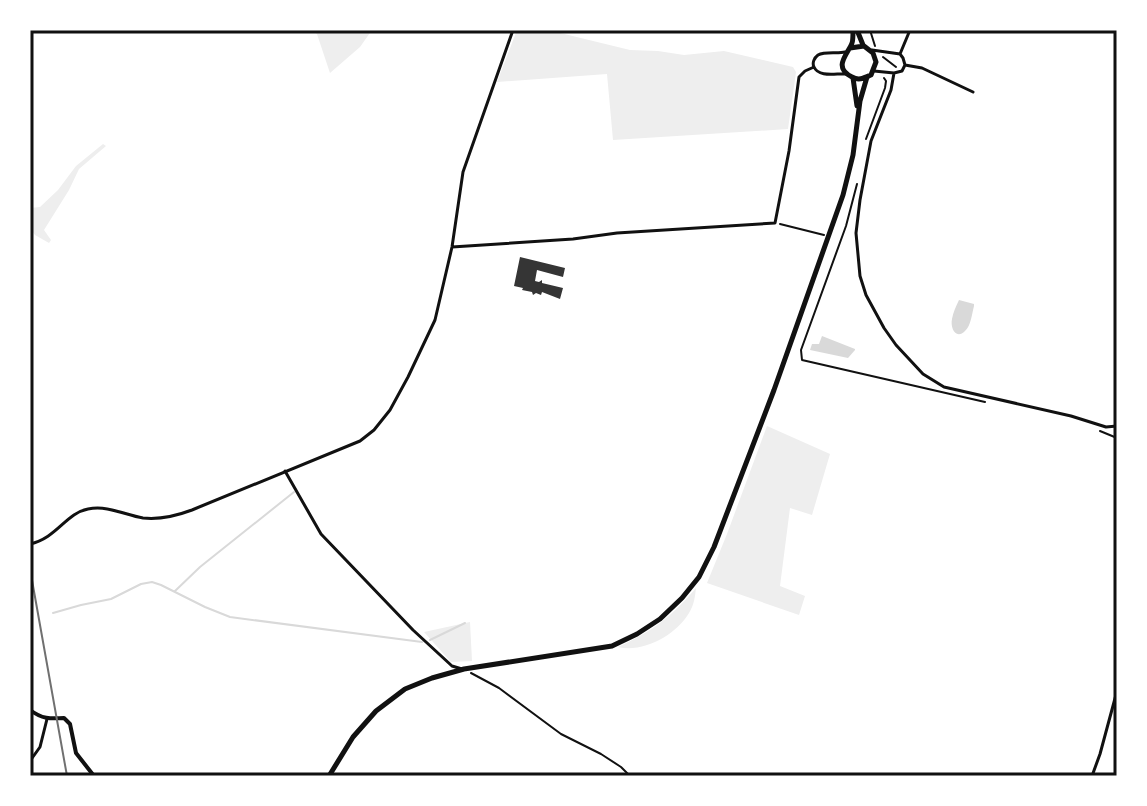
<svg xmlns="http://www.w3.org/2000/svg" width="1147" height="806" font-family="Mulish,sans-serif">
  <rect width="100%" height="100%" fill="#fff"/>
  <path fill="#eee" d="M312 30H372L360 47 330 73 317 34Z
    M517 30H548L630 50 658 51 684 55 724 51 793 67 796 72 788 129 613 140 607 74 497 82Z
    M103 144 106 146 79 169 69 190 44 230 51 240 49 243 35 235 32 231 30 236V208L40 207 58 190 76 166Z
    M767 426 830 454 812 515 790 508 780 586 805 596 799 615 707 583 727 534Z
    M696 588C695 597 694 605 689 613 676 635 644 653 618 647 653 631 671 617 696 588Z
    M470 622 472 661 451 662 424 632Z"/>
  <path fill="#d9d9d9" d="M959 300 974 304V306C972 313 971 326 965 331 956 340 950 328 952 319 953 313 956 306 959 300Z
    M822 336 855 349V350L848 358 810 350 812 344H819Z"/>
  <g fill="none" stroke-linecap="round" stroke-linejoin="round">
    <path stroke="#d9d9d9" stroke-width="2" d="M175 591 200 567 294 492
      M53 613 81 605 111 599 141 584 152 582 161 585 205 607 230 617 422 642
      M430 640 465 623"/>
  </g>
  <path fill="#353535" d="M520 257 565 268 563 277 537 270 535 281 539 282 542 280V283L563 288 560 299 542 292 541 295 536 293 533 295 532 292 522 290 523 288 514 286Z"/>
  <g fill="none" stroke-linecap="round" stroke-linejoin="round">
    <path stroke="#111" stroke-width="2" d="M870 30 875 46
      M883 57 896 67
      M866 139 885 88 886 81 884 78
      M857 184 846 226 801 350 802 360 985 402
      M780 224 824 235
      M1100 431 1117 438
      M471 673 499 688 561 734 601 754 621 767 630 776"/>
    <path stroke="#111" stroke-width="3" d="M872 50 900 54
      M845 52C838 54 825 51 818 55 814 58 812 63 814 67 819 78 837 73 846 74
      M900 54 910 30
      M905 65 922 68 973 92
      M874 71 894 73 902 71 905 65 903 58 900 54
      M894 73 891 90 871 141 860 200 856 233 860 276 866 295 884 328 896 345 923 374 944 387 1071 416 1106 427 1117 426
      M452 247 573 239 617 233 775 223 789 151 799 77 805 71 814 67
      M285 471 321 534 413 630 452 666 462 669
      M30 544C57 538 66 513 88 509 108 505 125 515 143 518 161 520 176 516 192 510L360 441 374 430 390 410 408 377 435 320 452 247 463 172 513 30
      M30 761 40 747 47 719
      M1092 776 1100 754 1117 691"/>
    <path stroke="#111" stroke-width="4" d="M30 710C42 719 50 719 64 718L70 724 76 753 94 776"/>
    <path stroke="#111" stroke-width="5" d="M857 30 863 45
      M850 48 864 46 873 53 876 62 871 75C864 78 859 81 852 77 832 67 848 54 852 43 853 41 853 32 853 30
      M853 78 857 106
      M329 776 353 737 376 711 405 689 432 678 464 669 612 646 637 634 660 619 682 598 699 577 714 547 774 390 843 195 853 155 860 101 867 77"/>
    <path stroke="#707070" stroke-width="2" d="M30 569 67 776"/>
  </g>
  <rect width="1147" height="806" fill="none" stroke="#ffffff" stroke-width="64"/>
  <rect x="32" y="32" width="1083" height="742" fill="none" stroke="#111" stroke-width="3"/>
</svg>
